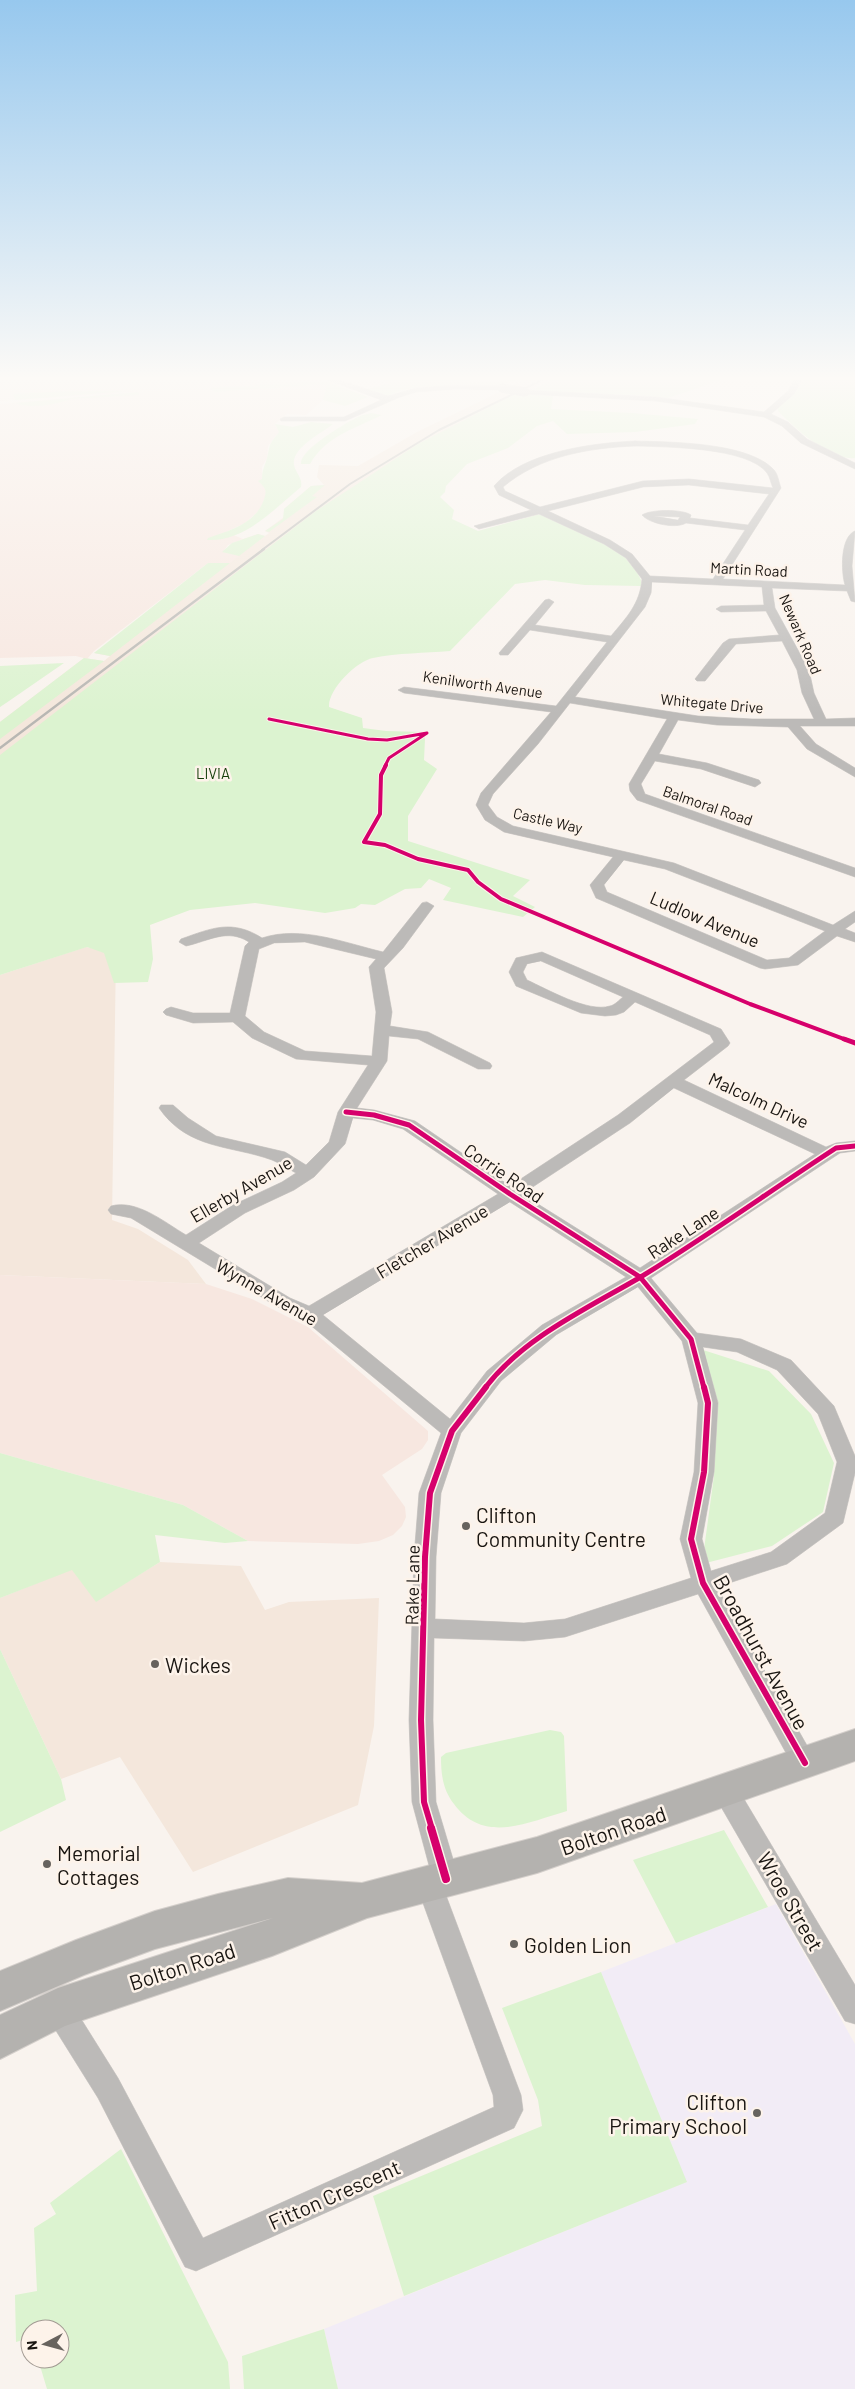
<svg xmlns="http://www.w3.org/2000/svg" width="855" height="2389" font-family="Barlow,sans-serif">
  <rect width="100%" height="100%" fill="#f9f3ee"/>
  <path fill="#f4e7dc" d="M524 380H550L538 385 147 656 133 654 0 768V722L84 658 104 661 110 656 94 653 238 556 222 552 243 539 258 534 265 536 269 533 265 531 284 517V509L311 486 324 485 317 477 319 465 358 466 417 432Z
    M86 947 116 953 112 1220 138 1229 188 1260 206 1284 0 1275V975Z
    M160 1562 241 1566 265 1610 289 1602 379 1598 374 1726 358 1805 193 1872 120 1757 61 1779 0 1649V1598L72 1569 96 1601Z"/>
  <path fill="#f7e7e0" d="M0 380H323L328 384 323 400 306 415 287 414 275 424 279 432 268 446 267 458 262 467V479L267 493 260 510 245 523 226 532 243 539 228 545 223 552 239 556 230 563H208L94 651 87 659 76 656 0 658V404L173 389 0 401Z
    M0 1275 206 1284 252 1299 308 1327 428 1431V1440L422 1449 382 1475 405 1507 406 1517 402 1526 393 1535 379 1541 358 1544 248 1541 183 1505 0 1453Z"/>
  <path fill="#f2ecf6" d="M776 1904 855 2044V2389H338L324 2329 686 2182 601 1972Z"/>
  <path fill="#dcf3d0" d="M383 380H470L472 383 517 380 500 385 421 387 402 390 387 396 378 395 364 390 390 383Z
    M550 380H721L668 398 634 395 531 391Z
    M803 380H855V458C830 461 796 429 779 412L776 407 797 391Z
    M325 381 368 397 345 406 323 400 327 384 215 392 210 388Z
    M67 391H128L15 400 13 394Z
    M138 392 139 395 70 399C56 405 29 409 16 403Z
    M517 393 553 396 551 409 632 413 698 419 695 424 635 432 567 434 553 421 537 426 508 448 467 464 446 486 445 492 440 497 454 510 452 519 478 531 540 514 603 542 624 556 637 572 641 580V586L585 585 545 580 515 584 450 651C425 653 398 653 373 658 357 661 328 689 329 707L362 718 363 728 386 731 423 732 425 739 424 760 437 769 408 816V841L530 880 513 896 535 907 523 917 443 900 451 888 429 879 421 888 405 889 375 905 361 904 355 908 325 913 255 903 190 910 150 925 153 959 148 982 114 983 104 953 87 947 0 975V755L316 511 418 444Z
    M371 413 382 415C354 429 326 436 310 464H301C299 450 347 422 360 416 364 414 367 415 371 413Z
    M311 422 333 424C322 433 291 448 294 465 296 474 303 478 301 487 274 509 245 542 207 540L208 538C229 531 254 524 263 502 267 491 267 489 258 481L262 479C262 469 265 466 267 458 271 442 268 446 279 432L275 424 293 427Z
    M325 485 312 496 317 497 269 532 265 531 283 519 284 509 311 486Z
    M258 534 265 536 239 556 222 552 232 543Z
    M208 563H230L110 656 94 653Z
    M84 658 104 661 0 739V722Z
    M64 663 9 701 0 707V666Z
    M700 1349 769 1371 811 1414 834 1463 823 1512 772 1546 702 1564 714 1476V1405Z
    M0 1453 183 1505 248 1541 225 1543 155 1535 160 1562 96 1602 72 1570 0 1598Z
    M0 1649 61 1779 66 1800 0 1832Z
    M550 1730 561 1732 564 1736 567 1811C528 1822 484 1845 454 1804 443 1790 441 1775 441 1757L446 1753Z
    M724 1830 768 1907 676 1943 633 1860Z
    M601 1972 687 2182 404 2296 373 2196 542 2126 538 2100 502 2008Z
    M121 2149 228 2362 230 2389H47L38 2359H60V2329H30V2338L16 2342 15 2295 37 2291 34 2228 56 2214 50 2203Z
    M324 2329 338 2389H244L242 2356Z"/>
  <g fill="none" stroke-linecap="round" stroke-linejoin="round">
    <g stroke="#d4cfcb" stroke-width="1">
      <path id="minor" d="M328 380H339L388 396 416 388 456 385 502 386 506 388 502 390 456 389 416 392 400 397 345 421H281L280 419 284 417H344L381 400Z
        M794 380H802L794 394 771 414 788 422 807 439 855 463V469L801 443 782 426 764 417 656 401 525 394 521 392 525 390 656 397 764 412 788 391Z
        M635 441C670 442 749 442 774 470 778 474 779 483 781 488L723 579 845 585C841 572 840 537 855 531L852 566 855 602 851 601 847 591 772 588 775 608 809 670 814 693 826 719 855 718V726H800L816 744 855 768V777L807 749 788 727 717 725 678 720 659 754 707 763 759 780 761 783 755 787 701 769 655 761 641 784 645 794 855 868V877L637 800 630 791 629 784 667 719 570 703 538 744 493 794 488 805 497 817 513 826 674 863 833 925 855 911V922L845 929 855 933V942L837 936 798 965 765 969 760 968 596 898 590 885 613 857 504 832 485 820 476 805 481 793 551 712 404 693 398 690 404 687 556 706 607 642 530 630 508 655H500L499 653 545 600 549 599 554 602 535 625 611 636C626 618 640 604 642 579L626 558 604 544 539 514 479 529 474 526 531 510 499 495 494 486C523 452 592 443 635 441ZM635 446C665 447 748 447 767 473 770 477 771 484 773 488L689 479 643 481 540 507 505 491 503 487C540 456 588 448 635 446ZM689 485 769 494 748 525 690 518 691 515C683 509 651 509 642 515 650 524 676 529 686 523L745 530 713 579 650 576 632 554 610 540 548 511 643 487ZM654 516H656L680 517 678 520ZM652 582 762 587 764 605 721 606 716 609 721 612 766 611 779 635 729 639 723 643 695 679 697 681H705L736 644 782 641 797 670 802 693 814 719H752L698 716 575 697 645 607 651 593ZM624 860 665 869 825 931 789 958 767 960 607 892 604 885Z
        M427 902 434 906 403 948 384 968 392 1012 390 1026 428 1032 490 1063 492 1066 490 1069H478L418 1039 389 1036 387 1061 357 1108 374 1110 415 1121 510 1186 618 1115 714 1042 710 1035 635 1002 624 1012 616 1015 605 1016 581 1013 516 986 509 972 516 958 542 952 721 1029 730 1043 728 1046 684 1080 826 1147 836 1143 855 1141V1151L840 1153 651 1278 697 1333 741 1339 791 1360 834 1406 855 1456V1473L843 1523 787 1564 717 1587 817 1763 814 1771 805 1774 796 1771 698 1594 565 1637 524 1641 434 1638 433 1720 436 1802 459 1879 455 1887 444 1890 521 2095 523 2110 514 2128 196 2271 185 2267 98 2098 48 2018 44 2008 48 1998 58 1995 68 1998 118 2078 203 2238 494 2107 493 2095 416 1884 420 1876 431 1873 412 1802 409 1720 414 1557 419 1493 441 1433 303 1319 276 1306 131 1218 111 1214 108 1210 111 1206C137 1199 164 1222 186 1235L233 1205 282 1182 296 1173C288 1169 280 1163 272 1160 231 1145 188 1150 159 1108L161 1105H173L188 1118 216 1136 285 1152 306 1165 329 1142 338 1112 368 1065 296 1059 252 1038 233 1022 193 1023 166 1015 163 1012 166 1009 171 1007 193 1013H230L245 946 249 942C227 928 209 941 186 946L179 942 181 939C212 928 232 919 262 938 301 925 345 943 383 952L422 903ZM305 942 376 959 369 967 376 1012 372 1056 305 1051 264 1032 245 1016 259 949 274 943ZM541 961 623 997C619 1000 615 1005 610 1006 588 1013 547 989 527 980L523 972 527 964ZM674 1088 815 1154 640 1268 522 1194 630 1123ZM353 1118 373 1120 403 1129 498 1194 309 1306 290 1298 199 1243 245 1213 294 1190 314 1177 345 1144ZM510 1202 626 1277 542 1325 487 1371 450 1419 323 1315ZM638 1287 682 1341 698 1403 694 1472 680 1539 691 1578 565 1619 524 1623 435 1619 436 1557 441 1493 461 1433 501 1381 556 1335ZM703 1347 737 1352 777 1370 818 1414 837 1462 825 1513 771 1552 711 1571 702 1539 714 1472 718 1403Z
        M726 1781 735 1784 855 1985V2024L845 2021 717 1800 714 1792 717 1784Z"/>
    </g>
    <g stroke="#d4cfcb" stroke-width="2">
      <path id="primary" d="M855 1729V1761L537 1873 367 1918 272 1956 65 2026 0 2059V2015L58 1988 273 1918 155 1949 84 1975 0 2011V1971L76 1940 155 1911 218 1894 288 1878 362 1883 537 1837Z"/>
    </g>
    <use href="#minor" fill="#bcbab8" fill-rule="evenodd"/>
    <use href="#primary" fill="#b4b2af" fill-rule="evenodd"/>
    <path stroke="#b8b7b3" stroke-width="2" d="M262 550 350 484 439 430 542 380"/>
    <path stroke="#b8b7b3" stroke-width="2.5" d="M0 748 264 549"/>
    <g stroke="#d4cfcb" stroke-width="9" stroke-linecap="butt">
      <path id="minor-bridge" d="M502 388 525 392"/>
    </g>
    <use href="#minor-bridge" stroke="#bcbab8" stroke-width="9"/>
    <g stroke="#fdf3ea" stroke-width="5">
      <path id="cycleway-far4" d="M269 719 368 739 387 740 427 733 389 758 385 766"/>
    </g>
    <g stroke="#fdf3ea" stroke-width="6">
      <path id="cycleway-far3" d="M386 765 381 775 380 814 364 842 385 845 418 859 468 870 478 882 501 899 750 1004 847 1040"/>
    </g>
    <g stroke="#fdf3ea" stroke-width="8">
      <path id="cycleway-far2" d="M844 1039 855 1043
        M346 1112 374 1115 409 1125 510 1194 640 1277 691 1339 704 1388
        M485 1388C523 1338 586 1309 639 1278 706 1237 770 1191 836 1148L855 1146"/>
    </g>
    <g stroke="#fdf3ea" stroke-width="9">
      <path id="cycleway-far1" d="M704 1387 708 1403 704 1472 691 1539 703 1583 805 1763
        M432 1829 424 1802 421 1720 425 1557 430 1493 452 1431 486 1387"/>
    </g>
    <g stroke="#fdf3ea" stroke-width="11">
      <path id="cycleway" d="M431 1828 446 1879"/>
    </g>
    <use href="#cycleway-far4" stroke="#d6006c" stroke-width="3"/>
    <use href="#cycleway-far3" stroke="#d6006c" stroke-width="4"/>
    <use href="#cycleway-far2" stroke="#d6006c" stroke-width="5"/>
    <use href="#cycleway-far1" stroke="#d6006c" stroke-width="6"/>
    <use href="#cycleway" stroke="#d6006c" stroke-width="8"/>
  </g>
  <linearGradient id="sky" x2="0" y2="1"><stop stop-color="#97c8ee"/><stop offset="0.53" stop-color="#fcfaf7"/><stop offset="1" stop-color="#fcfaf7" stop-opacity="0"/></linearGradient>
  <rect width="855" height="714" fill="url(#sky)"/>
  <g fill="#67635e" stroke="#fdf3ea" stroke-width="2">
    <circle cx="466" cy="1526" r="5"/>
    <circle cx="155" cy="1664" r="5"/>
    <circle cx="47" cy="1864" r="5"/>
    <circle cx="514" cy="1944" r="5"/>
    <circle cx="757" cy="2113" r="5"/>
  </g>
  <g text-anchor="middle" dominant-baseline="central" stroke-width="5" stroke-linejoin="round" paint-order="stroke">
    <g font-size="15" fill="#191511" stroke="#fdf3ea">
      <text transform="translate(749 569) rotate(3)">Martin Road</text>
      <text transform="translate(801 634) rotate(67)">Newark Road</text>
      <text transform="translate(483 684) rotate(8)">Kenilworth Avenue</text>
      <text transform="translate(712 703) rotate(5)">Whitegate Drive</text>
      <text transform="translate(708 805) rotate(19)">Balmoral Road</text>
      <text transform="translate(548 820) rotate(13)">Castle Way</text>
    </g>
    <g font-size="15" fill="#173f0a" stroke="#fdf3ea">
      <text x="213" y="773">LIVIA</text>
    </g>
    <g font-size="18" fill="#191511" stroke="#fdf3ea">
      <text transform="translate(705 919) rotate(23)">Ludlow Avenue</text>
      <text transform="translate(759 1100) rotate(25)">Malcolm Drive</text>
      <text transform="translate(504 1173) rotate(34)">Corrie Road</text>
      <text transform="translate(241 1189) rotate(-30)">Ellerby Avenue</text>
      <text transform="translate(683 1232) rotate(-33)">Rake Lane</text>
      <text transform="translate(432 1241) rotate(-31)">Fletcher Avenue</text>
      <text transform="translate(267 1292) rotate(30)">Wynne Avenue</text>
      <text transform="translate(412 1585) rotate(-89)">Rake Lane</text>
    </g>
    <g font-size="21" fill="#191511" stroke="#fdf3ea" text-anchor="start">
      <text x="476" y="1514">Clifton<tspan x="476" dy="24">Community Centre</tspan></text>
      <text x="165" y="1664">Wickes</text>
      <text x="57" y="1852">Memorial<tspan x="57" dy="24">Cottages</tspan></text>
      <text x="524" y="1944">Golden Lion</text>
      <text x="747" y="2101" text-anchor="end">Clifton<tspan x="747" dy="24">Primary School</tspan></text>
    </g>
    <g font-size="21" fill="#191511" stroke="#fdf3ea">
      <text transform="translate(762 1652) rotate(61)">Broadhurst Avenue</text>
      <text transform="translate(613 1830) rotate(-19)">Bolton Road</text>
      <text transform="translate(791 1901) rotate(60)">Wroe Street</text>
      <text transform="translate(182 1966) rotate(-18)">Bolton Road</text>
      <text transform="translate(334 2194) rotate(-24)">Fitton Crescent</text>
    </g>
  </g>
  <g transform="translate(45 2344) rotate(264)"><circle r="24" fill="#fdf3ea" stroke="#a29a93"/>
  <path d="M0-4L9 19L0 12L-9 19Z" fill="#67635e"/>
  <text y="-8" font-size="14" font-weight="bold" text-anchor="middle" fill="#191511">N</text>
  </g>
</svg>
